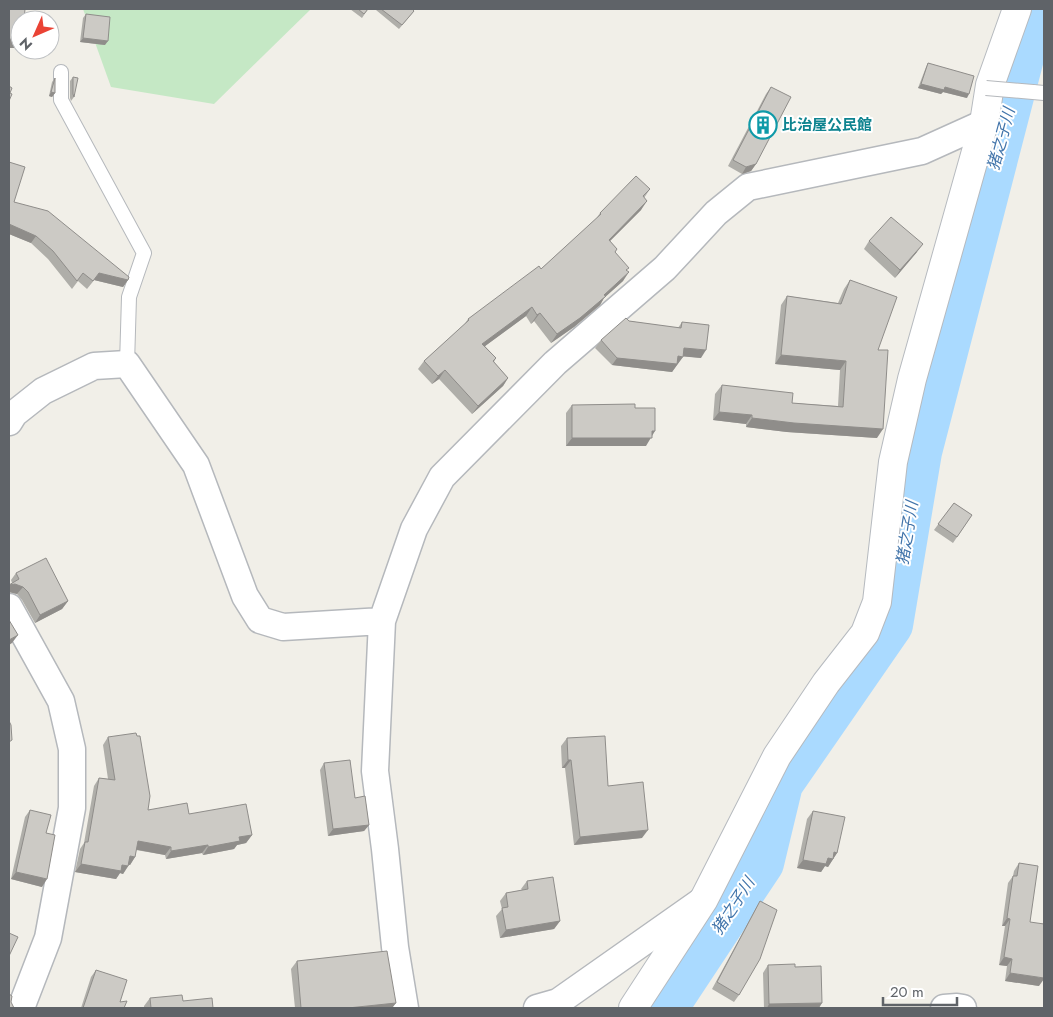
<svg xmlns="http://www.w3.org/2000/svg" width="1053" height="1017" font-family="Jost,'Noto Sans JP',sans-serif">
  <rect width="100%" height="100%" fill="#f1efe8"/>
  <path fill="#c5e8c5" d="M83 9H311L214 104 111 87Z"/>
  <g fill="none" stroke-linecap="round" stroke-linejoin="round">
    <path stroke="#aadaff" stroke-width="44" d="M666 1008 762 863 781 784 891 625 920 452 1023 54 1043 9"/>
    <g stroke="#b5b8bc" stroke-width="16">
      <path id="lane" d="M61 72V100L144 253 129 297 127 364
        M1033 92 1044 93"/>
    </g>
    <g stroke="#b5b8bc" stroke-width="29">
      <path id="street" d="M9 422 14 414 43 391 94 366 127 364 196 465 245 596 260 620 283 627 382 621
        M9 607 61 701 72 749V808L48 938 21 1008
        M405 1008 395 947 385 849 375 771 382 621 414 529 442 477 555 363 665 268 716 213 748 187 922 151 984 123
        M537 1008 558 1002 703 900
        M944 1008 957 1007 963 1008"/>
    </g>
    <g stroke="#b6babf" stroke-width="30">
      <path id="secondary" d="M633 1008 704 899 777 756 826 683 865 633 877 602 893 462 912 379 984 123 990 85 1017 9"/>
    </g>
    <use href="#lane" stroke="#fff" stroke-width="14"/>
    <use href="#street" stroke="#fff" stroke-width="26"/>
    <use href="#secondary" stroke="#fff" stroke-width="28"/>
    <g stroke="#b5b8bc" stroke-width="16" stroke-linecap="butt">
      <path id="lane-bridge" d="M986 88 1033 92"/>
    </g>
    <use href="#lane-bridge" stroke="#fff" stroke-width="14"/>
  </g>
  <path fill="#afaea9" d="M350 9H368L362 18Z
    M377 9H412L414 11 399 29 376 10Z
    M86 14 105 45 80 42 83 18Z
    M928 63 967 98 943 92 941 94 918 88 926 67Z
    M73 77 74 97 71 101 70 98V81Z
    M55 78V93L52 97 49 96 52 82Z
    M771 87 756 164 751 171 742 174 728 166 766 94Z
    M9 162 14 202 128 280 123 287 94 280 87 289 78 281 72 289 48 259 31 243 9 234Z
    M650 189 644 198 641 210 610 241 617 249 615 252 627 270 623 281 604 298 600 305 574 327 551 343 534 321 531 324 526 316 485 346 496 358 494 362 508 378 503 386 472 414 439 379 432 384 418 369 424 361 464 325 468 319 541 269 596 219 600 213Z
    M869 241 917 252 895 278 864 249Z
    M850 280 878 350 877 438 787 432 746 427V424L713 420 715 394 722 385 792 403 838 406 840 370 775 364 781 305 787 296 838 303 844 289Z
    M629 321 678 328 682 322 701 358 683 356 672 372 612 365 595 348 601 340Z
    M572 405 635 408 646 446H566V413Z
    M954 503 972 515 953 543 934 530Z
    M16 573 68 601 62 609 35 623 22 600 17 594 9 592V586L12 583 11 580Z
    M108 737 148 810 189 814 252 835 246 843 237 845 234 849 203 855 202 853 166 859 165 855 136 850 135 857 130 865H129L123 874 120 873 116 879 75 872 80 849 84 843 94 786 99 778 108 779 103 745Z
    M567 738 608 786 642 838 574 845 565 768H562L561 746Z
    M324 763 355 798 369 825 364 831 328 836 320 770Z
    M30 810 46 833 42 887 11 879 25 817Z
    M813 811 837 853 828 867 825 866 821 872 797 868 807 819Z
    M1019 863 1030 922 1039 986 1005 981 1007 966 999 965 1005 926H1002L1008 883 1013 876 1014 871Z
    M527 881 560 921 554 929 500 938 496 916 502 909 500 901 506 893 522 890 521 889Z
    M760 901 739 995 734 1002 712 989 756 908Z
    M297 961 396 1003 392 1008H295L291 969Z
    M768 965 795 967 819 1008H764L763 973Z
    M96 970 120 1002 124 1008H81L91 977Z
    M150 998 183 1001 213 1008H144V1006Z"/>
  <path fill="#8f8d8a" d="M83 38 108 41 105 45 80 42Z
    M9 39 20 40V43L16 48H9Z
    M921 84 945 87 969 94 967 98 943 92 941 94 918 88Z
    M51 92 55 93 52 97 49 96Z
    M756 164 751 171 742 174 746 167Z
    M647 201 641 210 603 248 609 240Z
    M9 224 36 236 31 243 9 234Z
    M923 244 917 252 895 278 900 270Z
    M629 272 623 281 604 298 600 305 574 327 551 343 557 334 604 295Z
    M99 273 128 280 123 287 94 280 87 289Z
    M532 307 526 316 477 352 482 344Z
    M540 313 534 321 531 324 537 315Z
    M684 348 706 350 701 358 678 356Z
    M781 355 846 361 840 370 775 364Z
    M678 356 683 357 672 372 612 365 617 358Z
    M445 370 439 379 432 384 438 376Z
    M508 378 503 386 472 414 478 406Z
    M719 412 752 415 746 424 713 420Z
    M752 418 883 429 877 438 787 432 746 427Z
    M652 431H655L646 446H566L572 438Z
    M15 584 23 587 17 594 9 592V585Z
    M68 601 62 609 35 623 40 615Z
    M18 635 12 643 9 645V640Z
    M568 760H571L565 768H562Z
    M369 825 364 831 328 836 333 829Z
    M648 830 642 838 574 845 580 837Z
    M252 835 246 843 237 845 234 849 203 855 208 847 239 837Z
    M138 841 171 847 165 855 133 849Z
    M208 845 202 853 166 859 171 851Z
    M834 852 837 853 828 867 825 866 821 872 797 868 803 860 828 858Z
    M130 856 135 857 130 865 125 864Z
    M81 864 122 865 128 866 123 874 120 873 116 879 75 872Z
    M16 872 47 879 42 887 11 879Z
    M1007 918 1010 919 1005 926H1002Z
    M560 921 554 929 500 938 506 930Z
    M1004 957 1012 959 1007 966 999 965Z
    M1010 973 1044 978V979L1039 986 1005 981Z
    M396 1003 392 1008H348Z
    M822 1003 819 1008H767L769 1004Z"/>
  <path fill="#cccac5" stroke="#8f8d8a" d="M9 9H25L24 20H20V40L9 39Z
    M358 9H368L364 14Z
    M381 9H412L414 11 402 25Z
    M86 14 110 17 108 41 83 38Z
    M928 63 974 76 969 94 945 87 944 90 921 84Z
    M73 77 78 78 74 97 73 94Z
    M55 78V93L51 92Z
    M9 86 12 88 10 93 12 94 9 101Z
    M771 87 791 97 756 164 746 167 733 160Z
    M9 162 25 167 14 202 48 211 129 277 128 280 99 273 93 281 83 273 77 281 53 251 36 236 9 224Z
    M636 176 650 189 643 196 647 201 609 240 617 249 615 252 629 268 626 270 629 272 604 295 606 296 580 318 557 334 540 313 537 315 532 307 482 344 496 358 493 361 508 378 478 406 445 370 438 376 424 361 469 320 468 319 539 266 541 269 601 214 600 213Z
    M891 217 923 244 900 270 869 241Z
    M850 280 897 297 878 350H888L883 429 794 423 752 418V415L719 412 722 385 793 393 792 403 843 407 846 361 781 355 787 296 841 304Z
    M626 318 629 321 681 328 682 322 709 325 706 350 684 348 683 357 678 356 677 364 617 358 601 340Z
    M635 404V408H655V431H652V438H572V405Z
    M954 503 972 515 957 537 938 524Z
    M46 558 68 601 40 615 28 592 23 587 15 584 9 585 19 579 16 573Z
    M9 620 18 635 9 640Z
    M9 721 11 725 12 740 9 742Z
    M136 733 137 736H140L150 796 148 810 187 803 189 814 246 804 252 835 239 837 240 841 208 847V845L171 851V847L138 841 135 857 130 856 128 866 122 865 121 871 81 864 85 842H88L99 778 115 780 108 737Z
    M605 736 608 786 643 782 648 830 580 837 571 760H568L567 738Z
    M350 760 355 798 365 796 369 825 333 829 324 763Z
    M30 810 51 815 46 833 55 835 47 879 16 872Z
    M813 811 845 817 837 853 834 852 833 859 828 858 826 864 803 860Z
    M1019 863 1038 866 1030 922 1044 924V978L1010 973 1012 959 1004 957 1010 919 1007 918 1013 876H1017Z
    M553 877 560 921 506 930 502 908 508 907 506 893 528 889 527 881Z
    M760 901 777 910 760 959 739 995 717 982Z
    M9 933 18 937 9 956Z
    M387 951 396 1003 348 1008H301L297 961Z
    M795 964V967L821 966 822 1003 769 1004 768 965Z
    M96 970 127 980 120 1002 127 1001 124 1008H83Z
    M9 994 12 996 11 1002 14 1008H9Z
    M182 995 183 1001 212 998 213 1008H151L150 998Z"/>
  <defs>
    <g id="building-ring" transform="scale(1.4375)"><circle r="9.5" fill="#fff" stroke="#0f9aa8" stroke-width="1.5"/><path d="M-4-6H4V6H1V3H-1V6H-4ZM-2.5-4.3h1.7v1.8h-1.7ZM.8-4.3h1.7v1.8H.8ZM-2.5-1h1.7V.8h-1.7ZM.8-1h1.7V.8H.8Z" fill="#0f9aa8"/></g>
  </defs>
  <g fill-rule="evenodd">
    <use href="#building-ring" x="763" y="125"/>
  </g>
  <g text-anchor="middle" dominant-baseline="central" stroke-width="4" stroke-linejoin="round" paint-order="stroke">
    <g font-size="15" font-weight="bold" fill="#0d838f" stroke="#fff" text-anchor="start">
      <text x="782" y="125">比治屋公民館</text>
    </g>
    <g font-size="16" font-style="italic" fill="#4174aa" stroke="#fff">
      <text transform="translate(1001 139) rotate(-75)">猪之子川</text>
      <text transform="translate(907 533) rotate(-81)">猪之子川</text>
      <text transform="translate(733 906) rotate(-57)">猪之子川</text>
    </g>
  </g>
  <rect width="1053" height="1017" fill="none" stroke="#5f6368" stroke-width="20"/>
  <g transform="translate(35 35) rotate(225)"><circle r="24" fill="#ffffff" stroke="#bfc1c3"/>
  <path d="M0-4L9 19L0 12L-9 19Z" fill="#ea4335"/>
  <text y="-8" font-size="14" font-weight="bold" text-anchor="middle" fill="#5f6368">N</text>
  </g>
  <path d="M883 997v8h74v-8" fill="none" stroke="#5f6368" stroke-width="2.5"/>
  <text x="890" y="997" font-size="15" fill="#5f6368" stroke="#ffffff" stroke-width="4" paint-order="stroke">20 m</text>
</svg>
